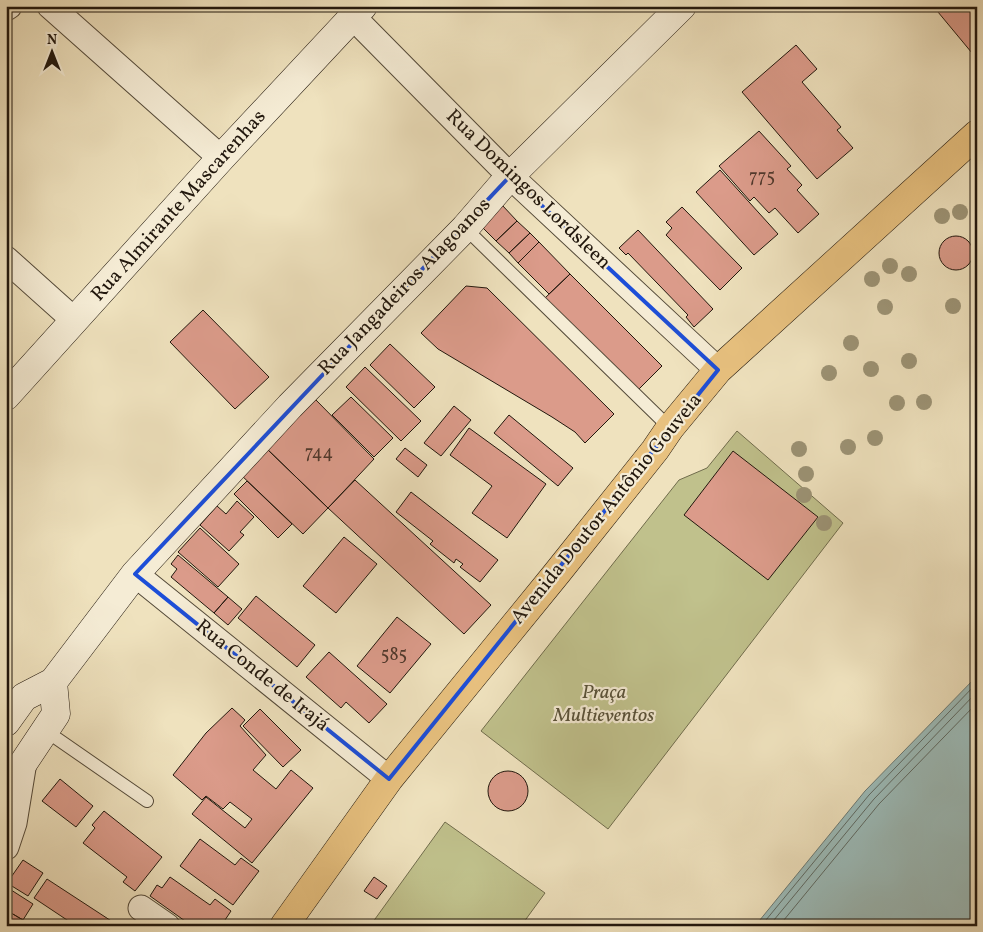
<svg xmlns="http://www.w3.org/2000/svg" width="983" height="932" font-family="Vollkorn,serif">
  <rect width="100%" height="100%" fill="#efe2be"/>
  <filter id="stains"><feTurbulence type="fractalNoise" baseFrequency=".004" numOctaves="4"/><feColorMatrix values="0 0 0 0 .2 0 0 0 0 .09 0 0 0 0 .02 0 0 0 .5 -.17"/></filter>
  <radialGradient id="worn" r=".72"><stop offset=".6" stop-color="#630" stop-opacity="0"/><stop offset="1" stop-color="#630" stop-opacity=".3"/></radialGradient>
  <path fill="#c0c18c" stroke="#706c4c" d="M737 431 843 523 608 829 481 731 679 480 707 468Z
    M445 822 545 893 521 926H370Z"/>
  <path fill="#9cbcba" stroke="#6b7a75" d="M977 676V926H755L865 791Z"/>
  <g fill="none" stroke-linecap="round" stroke-linejoin="round">
    <path stroke="#5e6a64" stroke-width="1" d="M761 926 869 795 977 683
      M769 926 874 799 977 692
      M779 926 879 804 977 703"/>
  </g>
  <path fill="#db9b8a" stroke="#21170d" d="M933 6H968L969 8 977 6V49L972 53Z
    M796 45 817 69 802 82 841 127 837 130 853 148 817 179 742 92Z
    M759 131 791 166 787 169 802 185 797 190 819 214 798 233 775 208 769 213 754 197 750 201 719 166Z
    M720 170 778 234 754 255 696 192Z
    M502 205 517 221 496 241 481 226Z
    M682 207 742 268 720 290 666 235 672 228 666 222Z
    M517 221 530 233 509 253 496 241Z
    M638 230 713 309 694 327 686 317 688 315 628 253 626 255 619 248Z
    M530 233 539 242 518 263 509 253Z
    M939 253a17 17 0 1 1 34 0a17 17 0 1 1-34 0Z
    M539 242 570 274 549 294 518 263Z
    M570 274 662 366 637 391 544 299Z
    M466 286 487 288 614 414 585 443 575 432 552 417 438 349 421 333Z
    M203 310 269 377 235 409 170 342Z
    M390 344 435 387 414 408 370 365Z
    M365 367 421 421 401 441 346 387Z
    M351 397 393 438 374 457 332 415Z
    M315 399 374 459 328 508 265 447Z
    M454 406 471 420 441 456 424 443Z
    M509 415 573 468 558 486 494 433Z
    M469 428 546 484 507 538 472 513 492 486 450 455Z
    M265 447 328 508 303 534 239 473Z
    M405 448 427 465 418 477 396 459Z
    M733 451 818 517 768 580 684 515Z
    M355 480 491 605 464 634 328 508Z
    M247 481 292 524 278 538 234 494Z
    M411 492 498 560 480 582 460 567 463 564 456 559 454 563 430 544 433 541 396 512Z
    M237 501 254 517 240 532 244 535 229 551 200 525 217 506 226 514Z
    M200 528 239 564 218 587 178 552Z
    M344 537 377 564 336 613 303 586Z
    M178 555 228 597 214 613 171 577 177 569 171 564Z
    M256 596 315 645 297 667 238 618Z
    M228 597 242 609 228 625 214 613Z
    M397 617 431 644 390 693 357 666Z
    M329 652 387 704 369 723 346 702 341 708 306 677Z
    M232 708 245 720 240 726 266 755 253 770 276 789 291 770 313 788 252 863 192 814 206 797 245 828 252 819 230 802 223 809 206 796 202 800 173 775 206 733Z
    M260 709 301 750 283 767 243 726Z
    M488 791a20 20 0 1 1 40 0a20 20 0 1 1-40 0Z
    M60 779 93 806 76 827 42 801Z
    M104 811 162 857 135 891 123 882 127 877 83 843 95 828 92 825Z
    M200 839 235 865 241 858 259 871 233 905 180 866Z
    M23 860 43 873 28 896 7 883Z
    M170 877 210 905 215 899 231 911 221 926H192L150 896 157 885 162 888Z
    M374 877 387 886 377 899 364 891Z
    M47 879 119 926H76L34 898Z
    M8 888 33 904 23 920 6 910V891Z
    M6 910 23 920 19 926H13L6 922Z"/>
  <g fill="none" stroke-linecap="round" stroke-linejoin="round">
    <g stroke="#544a39" stroke-width="14">
      <path id="lane" d="M465 228 670 428
        M46 731 147 801"/>
    </g>
    <g stroke="#544a39" stroke-width="27">
      <path id="street" d="M50 6 221 158
        M6 8 9 6
        M353 17 510 176 718 370
        M6 259 74 320
        M135 574 389 779
        M6 847 14 823 24 762
        M141 908 167 926"/>
    </g>
    <g stroke="#21170d" stroke-width="29">
      <path id="secondary" d="M6 396 221 158 363 6
        M6 722 24 697 53 682 135 574 290 406 465 228 510 176 682 6
        M6 789 56 714 53 682"/>
    </g>
    <g stroke="#21170d" stroke-width="29">
      <path id="primary" d="M284 926 389 779 557 573 655 450 670 428 718 370 977 134"/>
    </g>
    <use href="#lane" stroke="#f5ecd5" stroke-width="12"/>
    <use href="#street" stroke="#f5ecd5" stroke-width="25"/>
    <use href="#secondary" stroke="#f5ecd5" stroke-width="28"/>
    <use href="#primary" stroke="#e8c17f" stroke-width="28"/>
  </g>
  <g fill="#9c9375">
    <circle cx="960" cy="212" r="8"/>
    <circle cx="942" cy="216" r="8"/>
    <circle cx="890" cy="266" r="8"/>
    <circle cx="909" cy="274" r="8"/>
    <circle cx="872" cy="279" r="8"/>
    <circle cx="953" cy="306" r="8"/>
    <circle cx="885" cy="307" r="8"/>
    <circle cx="851" cy="343" r="8"/>
    <circle cx="909" cy="361" r="8"/>
    <circle cx="871" cy="369" r="8"/>
    <circle cx="829" cy="373" r="8"/>
    <circle cx="924" cy="402" r="8"/>
    <circle cx="897" cy="403" r="8"/>
    <circle cx="875" cy="438" r="8"/>
    <circle cx="848" cy="447" r="8"/>
    <circle cx="799" cy="449" r="8"/>
    <circle cx="806" cy="474" r="8"/>
    <circle cx="804" cy="495" r="8"/>
    <circle cx="824" cy="523" r="8"/>
  </g>
  <path fill="none" stroke="#1d4ed8" stroke-width="4" stroke-linejoin="round" d="M510 176 718 370 389 779 135 574Z"/>
  <g text-anchor="middle" dominant-baseline="central" stroke-width="4.5" stroke-linejoin="round" paint-order="stroke">
    <g font-size="18" fill="#50382c">
      <text x="762" y="177">775</text>
      <text x="319" y="453">744</text>
      <text x="394" y="655">585</text>
    </g>
    <g font-size="20" fill="#21170d" stroke="#f5ecd5">
      <text transform="translate(528 190) rotate(44)">Rua Domingos Lordsleen</text>
      <text transform="translate(179 206) rotate(-48)">Rua Almirante Mascarenhas</text>
      <text transform="translate(405 287) rotate(-46)">Rua Jangadeiros Alagoanos</text>
      <text transform="translate(607 509) rotate(-51)">Avenida Doutor Antônio Gouveia</text>
      <text transform="translate(262 676) rotate(39)">Rua Conde de Irajá</text>
    </g>
    <g font-size="20" font-style="italic" fill="#595239" stroke="#f5ecd5">
      <text x="604" y="693">Praça<tspan x="604" dy="23">Multieventos</tspan></text>
    </g>
  </g>
  <rect width="983" height="932" fill="none" stroke="#efe2be" stroke-width="25"/>
  <rect x="8" y="8" width="968" height="917" fill="none" stroke="#21170d" stroke-width="2.5"/>
  <rect x="12" y="12" width="958" height="907" fill="none" stroke="#21170d"/>
  <g transform="translate(52 52)" stroke="#f5ecd5" stroke-width="4" paint-order="stroke">
  <path d="M0-4L9 19L0 12L-9 19Z" fill="#21170d"/>
  <text y="-8" font-size="14" font-weight="bold" text-anchor="middle" fill="#21170d">N</text>
  </g>
  <rect width="100%" height="100%" filter="url(#stains)"/>
  <rect width="100%" height="100%" fill="url(#worn)"/>
</svg>
